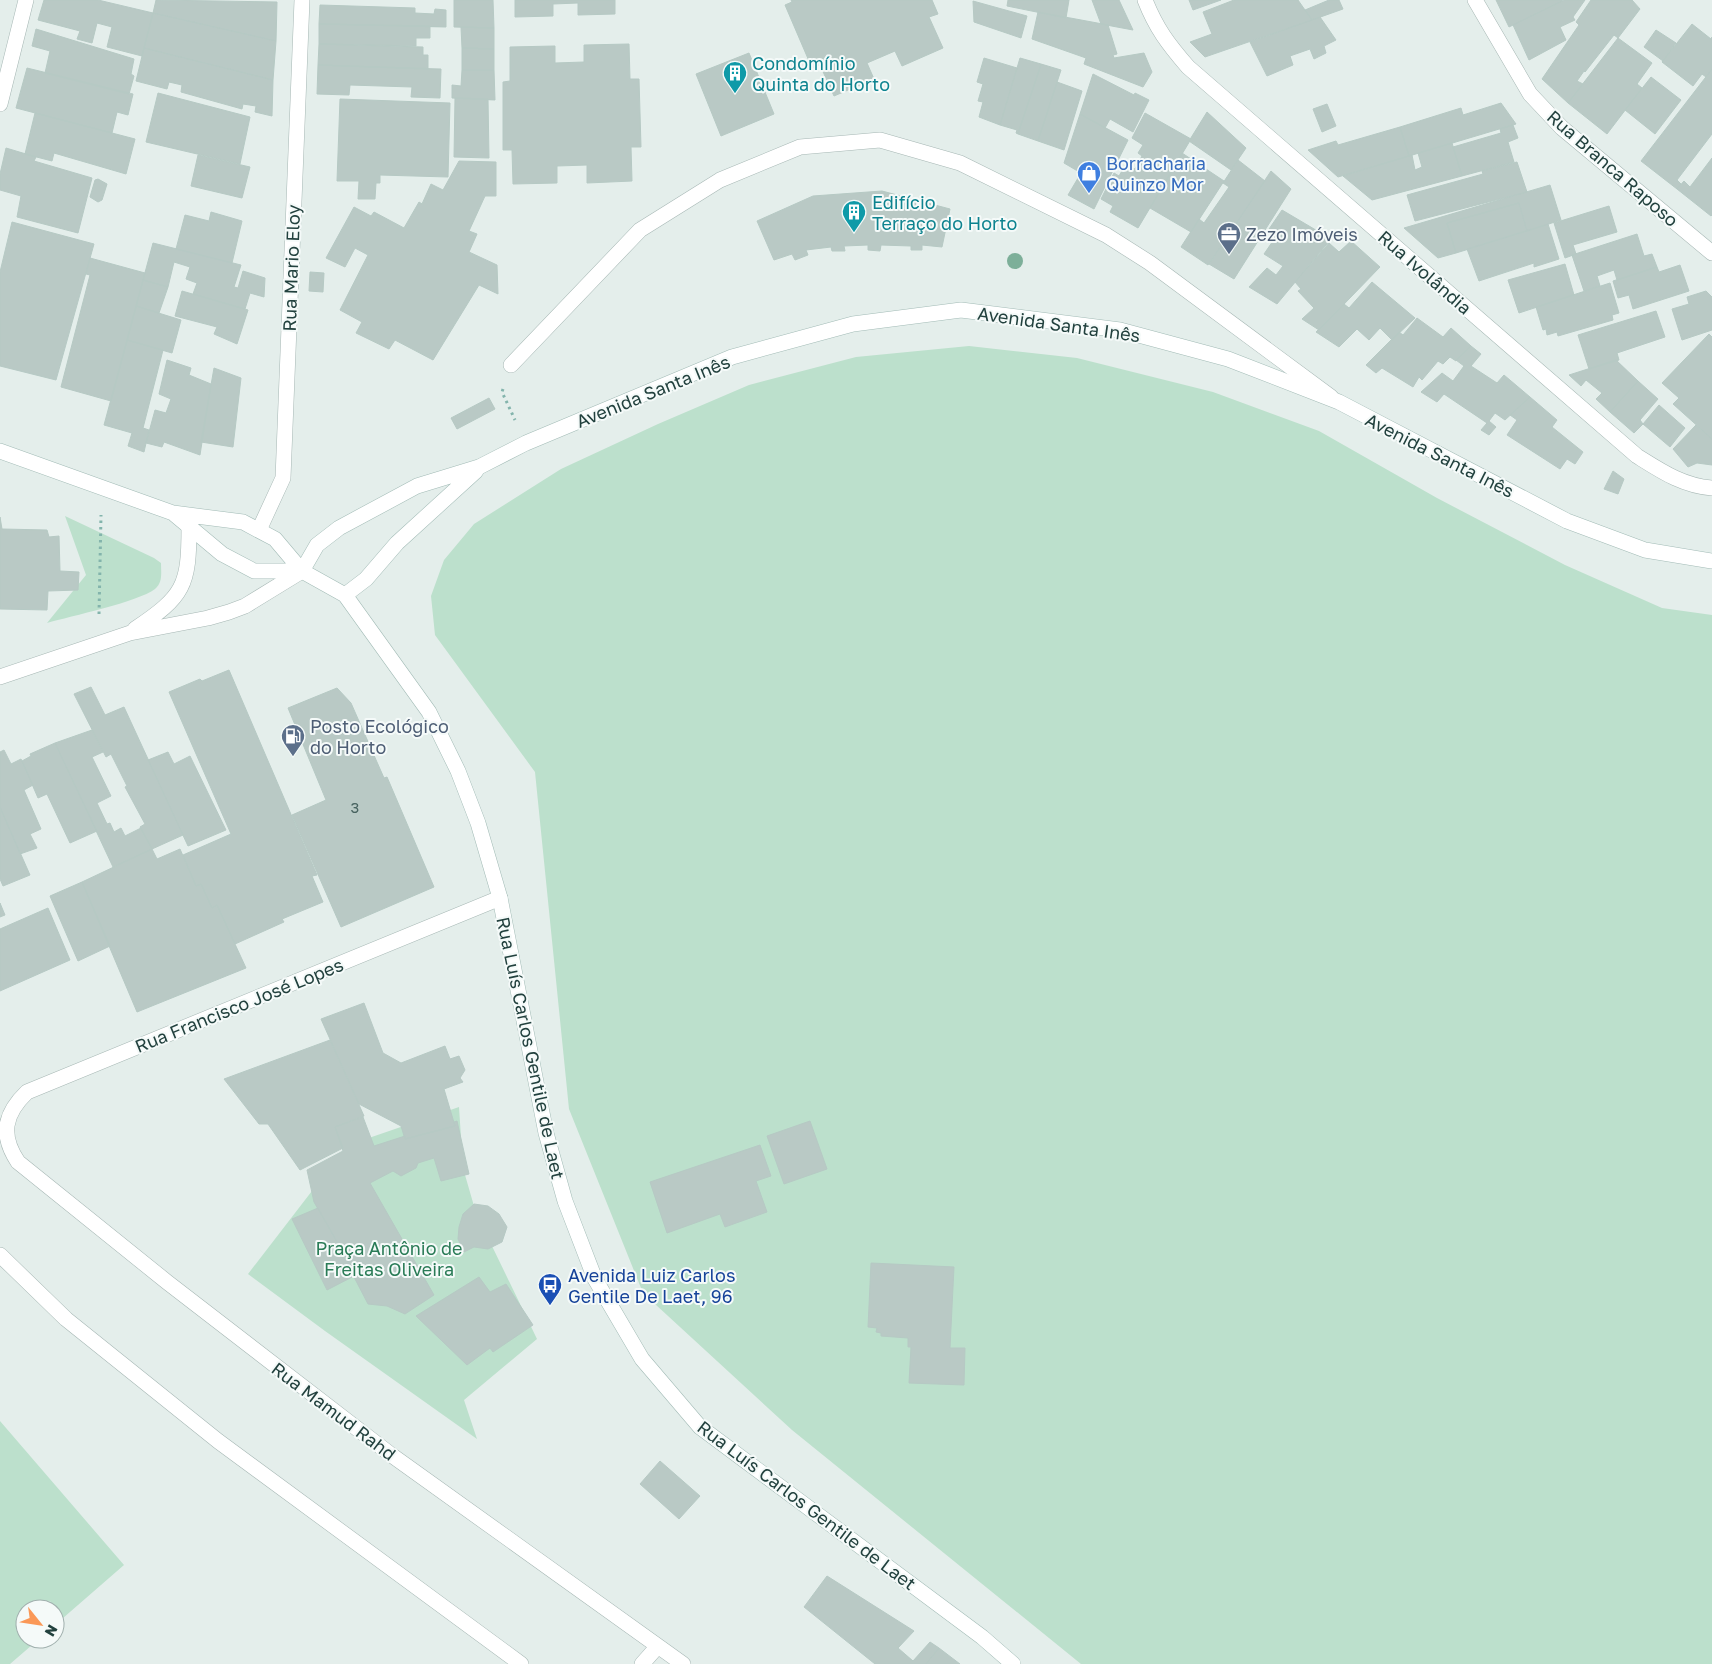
<svg xmlns="http://www.w3.org/2000/svg" width="1712" height="1664" font-family="'Golos Text',sans-serif">
  <rect width="100%" height="100%" fill="#e4eeeb"/>
  <path fill="#bce0cc" d="M969 346 1077 358 1213 392 1319 431 1437 498 1565 565 1662 608 1712 615V1664H1081L792 1430 643 1293 569 1109 535 772 435 635 431 596 444 560 474 524 561 469 658 424 749 385 856 357Z
    M65 516 154 558 161 563C161 573 163 582 155 589 138 602 71 616 47 623L86 575Z
    M459 1107 463 1168 476 1213 537 1339 464 1400 477 1439 325 1331 248 1274 315 1187 363 1140Z
    M0 1421 124 1565 55 1625V1609H25V1639H39L10 1664H0Z"/>
  <path fill="#b9c9c5" stroke="#b6c9c4" d="M44 0H98L153 13 142 56 107 47 112 27 97 23 92 43 77 39 80 31 38 20Z
    M156 0 277 2 276 41 153 13Z
    M454 0H493L494 28 454 27Z
    M515 0H615V14L578 15V3L553 4V16L515 17Z
    M791 0H932L938 14 929 17 943 48 902 66 895 51 867 63 874 79 834 96 820 65 812 68 785 5 792 2Z
    M1008 0H1069L1066 18 1007 6Z
    M1092 0H1119L1133 30 1101 24Z
    M1189 0H1221L1193 10Z
    M1234 0H1298L1312 20 1205 57 1190 42 1212 34 1203 12Z
    M1329 0H1339L1343 9 1312 20 1305 10Z
    M1496 0H1562V1L1509 27Z
    M1564 0H1585L1573 17 1575 20 1560 27 1566 40 1529 60 1513 25Z
    M1591 0H1632L1640 9 1618 38 1614 35 1585 72 1584 71 1577 81 1583 84 1568 103 1542 79 1579 25 1576 22Z
    M973 1 1027 16 1021 38 974 22Z
    M320 5 415 8V13L434 14 435 9 446 10V27L319 24Z
    M1038 12 1108 25 1117 54 1113 55 1114 58 1144 53 1152 72 1143 87 1084 64 1086 58 1032 39Z
    M153 13 276 41 273 80 144 48Z
    M1320 17 1336 40 1324 46 1326 53 1314 59 1310 49 1290 56 1293 65 1267 76 1250 42Z
    M319 24 430 26V38H416V46L319 44Z
    M1692 24 1711 39 1712 37V69L1706 77 1702 74 1693 86 1662 62Z
    M461 27 494 28V49L462 48Z
    M36 29 134 59 131 74 134 76 129 94 45 73 50 51 32 46Z
    M1656 30 1676 43 1663 61 1644 47Z
    M1618 38 1652 63 1637 84 1642 88 1607 134 1568 103Z
    M319 44 423 47V55H428V69L318 65Z
    M629 44 630 79H639L641 147H631L632 181 587 183V165L557 166V183L513 184 512 150H503V82L510 81V47L555 46V63L584 62V45Z
    M144 48 273 80 272 116 255 112 256 106 243 104 242 109 181 92 182 85 169 82 167 89 136 81Z
    M462 48 494 49V70H462Z
    M749 53 774 114 721 136 696 74Z
    M984 58 1017 68 1000 125 979 117 983 102 978 101 983 84 977 82Z
    M1020 58 1041 64 1018 134 1016 133 1017 130 1000 125Z
    M1041 64 1061 70 1038 141 1018 134Z
    M318 65 441 69 440 98 411 97 412 87 350 85 349 95 317 94Z
    M27 68 133 94 128 115 117 112 112 133 16 108Z
    M1712 69V134L1677 180 1681 184 1677 189 1641 161Z
    M462 70H494L495 100 452 98V85L461 86Z
    M1093 74 1134 95 1135 93 1149 100 1133 132 1110 119 1105 128 1080 114Z
    M1651 77 1681 100 1655 134 1625 110Z
    M1057 82 1082 91 1064 150 1038 141Z
    M158 93 250 117 240 164 146 142Z
    M455 98 488 99 489 158 454 157Z
    M340 99 450 103 448 177 380 175V183H376L375 199H358L359 181H337Z
    M1501 103 1516 124 1409 156 1400 127 1461 108 1463 115Z
    M1327 104 1336 126 1322 132 1313 109Z
    M1207 112 1246 148 1231 170 1189 141Z
    M35 113 135 139 126 174 54 153 52 161 25 154Z
    M1145 113 1191 139 1138 228 1110 212 1113 206 1101 199 1114 173 1119 176 1126 164 1135 169 1142 156 1138 153 1143 145 1132 138Z
    M1080 114 1128 140 1094 209 1068 195 1081 173 1064 163Z
    M1513 125 1518 138 1508 142 1514 162 1462 176 1453 147 1501 133 1500 129Z
    M1400 127 1409 156 1338 177 1308 150 1336 141 1338 145Z
    M1452 143 1462 176 1372 200 1343 176 1412 155 1415 170 1422 167 1418 153Z
    M6 148 36 157 34 161 92 178 78 233 17 217 21 196 0 190V174Z
    M1182 153 1224 181 1191 232 1150 208Z
    M198 155 250 167 242 198 191 186Z
    M1712 158V215L1711 216 1677 189 1684 181 1690 187Z
    M1238 160 1265 181 1208 265 1181 247 1199 219 1204 223 1229 187 1223 183Z
    M459 161 496 162V196H485L469 231 477 234 469 252 497 265 498 294 479 285 433 360 395 340 389 349 356 333 362 322 340 310 368 255 355 248 345 267 326 258 354 207 371 216 374 212 404 228 419 202 422 204 431 184 443 190Z
    M1517 162 1527 192 1415 221 1407 195 1483 174 1482 171Z
    M1271 171 1291 189 1234 279 1209 264Z
    M98 179 107 184 102 200 98 202 90 197 95 180Z
    M1550 185 1561 220 1527 231 1519 203 1447 223 1456 253 1438 258 1404 228Z
    M882 191 950 209 942 247 922 245V250H911V246L881 245 880 251 868 250V245L844 246 845 251H832L831 247 806 250 808 255 795 260 792 254 774 260 757 221 813 196Z
    M1519 203 1527 231 1456 253 1447 223Z
    M1609 206 1617 232 1573 245 1576 254 1565 258 1554 223Z
    M1282 210 1331 239 1277 304 1249 287 1267 268 1276 275 1283 266 1264 254 1275 238 1267 232Z
    M211 212 242 221 232 263 176 249 185 215 209 221Z
    M12 222 94 244 56 380 0 366V272Z
    M1548 224 1559 259 1534 267V263L1479 281 1467 249Z
    M1637 234 1644 256 1652 254 1657 267 1617 280 1614 270 1597 276 1600 286 1584 291 1572 255Z
    M1351 241 1380 267 1319 330 1302 319 1314 308 1298 291 1301 289 1295 282 1329 243 1339 252Z
    M153 243 241 265 234 287 238 288 243 271 265 278 264 297 250 293 245 309 193 294 197 283 186 279 190 267 174 262 168 287 143 280Z
    M90 258 145 273 111 401 61 387 90 275 86 274Z
    M1565 264 1574 295 1519 313 1508 280Z
    M1680 265 1689 291 1633 309 1629 295 1618 298 1613 281 1657 267 1659 272Z
    M310 272 324 273 323 292 309 291Z
    M143 280 168 287 159 313 136 306Z
    M1372 282 1415 318 1392 340 1380 328 1369 340 1357 329 1339 347 1316 332 1344 304 1349 308Z
    M1610 283 1619 313 1612 315 1613 320 1558 336 1557 332 1547 335 1546 329 1543 330 1536 307Z
    M182 291 248 310 237 344 214 334 217 327 175 316Z
    M1706 291 1712 297V330L1682 340 1672 309 1689 304 1687 297Z
    M136 306 181 320 172 353 127 340Z
    M1656 311 1665 337 1617 353 1619 360 1589 369 1578 335Z
    M1417 318 1443 337 1451 328 1471 346 1456 361 1450 357 1443 364 1438 361 1422 380 1419 377 1413 387 1382 368 1376 373 1366 365 1399 332 1403 335Z
    M1709 334 1712 337V439L1673 404 1679 398 1662 383Z
    M127 340 163 350 143 428 149 430 144 452 128 446 132 433 104 425Z
    M1471 346 1481 354 1471 366 1497 383 1504 375 1530 397 1505 420 1495 413 1489 421 1496 427 1489 435 1481 430 1487 423 1444 394 1437 402 1421 392 1442 373 1453 381 1464 366 1456 360Z
    M167 360 191 368 189 375 211 384 200 455 164 442 162 447 146 443 155 410 166 413 171 399 159 394Z
    M1616 360 1638 381 1610 412 1596 399 1602 393 1586 380 1581 386 1569 375Z
    M214 368 241 378 233 447 201 442Z
    M1638 381 1658 399 1640 420 1643 424 1634 433 1610 412Z
    M1530 397 1557 420 1552 427 1583 452 1575 464 1567 459 1560 469 1507 435 1517 420 1510 415Z
    M489 398 495 409 457 429 451 418Z
    M1659 405 1685 428 1670 447 1643 424Z
    M1696 425 1712 439V465L1697 463 1688 467 1673 449Z
    M1613 471 1624 479 1618 494 1604 489Z
    M0 517 2 529 47 530 49 537 59 536 60 571 79 572 78 590 48 591 47 610 0 609Z
    M229 670 317 875 312 876 323 902 282 919 284 922 235 944 217 905 212 908 201 884 196 886 183 855 231 834 169 692 200 679 202 681Z
    M91 687 105 715 124 707 183 835 152 849 140 827 145 824 125 787 127 786 111 754 106 757 74 694Z
    M337 688 351 703 384 778 387 777 434 887 341 927 292 815 326 800 288 708Z
    M92 730 103 752 92 757 111 796 97 803 107 824 110 823 114 832 121 828 125 836 141 828 152 849 113 867 55 743Z
    M55 743 97 831 70 843 47 794 38 798 22 761 31 756 30 754Z
    M4 750 11 764 21 759 33 785 24 790 41 829 30 834 37 848 20 854 0 807V752Z
    M168 752 174 764 190 756 226 830 188 846 148 760Z
    M0 807 30 875 3 886 0 879Z
    M152 849 157 859 180 849 196 886 201 884 212 908 217 905 246 968 137 1012 82 882Z
    M82 882 110 946 78 961 50 896Z
    M0 903 5 915 0 917Z
    M48 908 70 960 0 991V929Z
    M364 1003 383 1053 401 1063 445 1046 450 1059 459 1056 465 1070 460 1078 463 1082 444 1089 455 1126 405 1139 401 1126 359 1104 321 1019Z
    M330 1040 364 1116 335 1127 343 1148 300 1170 268 1124H259L224 1079Z
    M363 1117 374 1146 405 1136V1139L455 1126 454 1122 457 1121 469 1174 441 1181 434 1158 418 1163 416 1168 401 1176 393 1171 370 1183 434 1295 405 1314 387 1306 368 1304 354 1277 356 1275 314 1202 307 1170 343 1151 335 1127Z
    M810 1121 827 1169 784 1184 767 1136Z
    M760 1145 771 1176 756 1181 767 1212 725 1227 720 1214 667 1233 650 1182Z
    M474 1204 488 1206 499 1214 507 1227 502 1242 488 1249 474 1247 464 1252 458 1239 459 1227 463 1214Z
    M318 1208 356 1275 327 1290 292 1219Z
    M871 1263 954 1267 950 1348H965L964 1385 909 1383 911 1347H908V1338L881 1336V1333L876 1332 877 1328 868 1327Z
    M479 1277 490 1292 506 1284 533 1325 493 1352 490 1348 467 1365 416 1316Z
    M660 1461 700 1496 679 1519 640 1484Z
    M827 1576 914 1631 898 1648 913 1661 930 1642 939 1648 926 1664H875L804 1607Z
    M939 1648 960 1664H926Z"/>
  <g fill="none" stroke-linecap="round" stroke-linejoin="round">
    <g stroke="#a6b7b4" stroke-width="16">
      <path id="lane" d="M0 1255 66 1319 218 1441 521 1664"/>
    </g>
    <g stroke="#a6b7b4" stroke-width="16">
      <path id="street" d="M1145 0C1156 28 1168 44 1188 67L1637 456C1661 471 1683 486 1712 488
        M1475 0 1530 94 1562 128 1712 253
        M0 104 26 0
        M511 365 640 230 720 180 800 147 880 140 960 163 1106 235 1150 263 1331 397
        M259 530 283 478 302 0
        M135 629C184 596 189 586 189 527
        M0 677 130 633 208 618 229 612 245 606 302 571
        M500 898 27 1092C4 1114 0 1135 18 1162L167 1282 390 1454 683 1664
        M642 1664 658 1646"/>
    </g>
    <g stroke="#a2bbb6" stroke-width="16">
      <path id="secondary" d="M0 451 173 513 243 522 275 539 302 571 345 595 429 712 458 771 478 823 500 898 546 1133 565 1201 595 1279 642 1359 700 1427 982 1637 1013 1664
        M173 513 222 554 254 571H302
        M302 571 317 545 339 528 417 486 479 467 526 443 732 357 853 324 961 310 1120 330 1228 359 1339 402 1567 521 1645 550 1712 561
        M345 595 366 579 397 543 476 471"/>
    </g>
    <path stroke="#83b4ac" stroke-width="3" stroke-dasharray="2.5 4" stroke-linecap="butt" d="M503 389 502 392 515 420
      M99 614 101 515"/>
    <use href="#lane" stroke="#fff" stroke-width="15"/>
    <use href="#street" stroke="#fff" stroke-width="15"/>
    <use href="#secondary" stroke="#fff" stroke-width="15"/>
  </g>
  <circle fill="#7daf99" cx="1015" cy="261" r="8"/>
  <defs>
    <g id="building-pin" transform="scale(1.25)"><path d="M0 17L-7.5 6A9.5 9.5 0 1 1 7.5 6Z" fill="#0f9aa8" stroke="#f5faf9"/><path d="M-4-6H4V6H1V3H-1V6H-4ZM-2.5-4.3h1.7v1.8h-1.7ZM.8-4.3h1.7v1.8H.8ZM-2.5-1h1.7V.8h-1.7ZM.8-1h1.7V.8H.8Z" fill="#fff"/></g>
    <g id="shop-pin" transform="scale(1.25)"><path d="M0 17L-7.5 6A9.5 9.5 0 1 1 7.5 6Z" fill="#3f7fe0" stroke="#f5faf9"/><path d="M-5-2.5h2.3a2.7 3.5 0 0 1 5.4 0H5L5.5 6h-11ZM-1.5-2.5h3a1.5 2.3 0 0 0-3 0Z" fill="#fff"/></g>
    <g id="office-pin" transform="scale(1.25)"><path d="M0 17L-7.5 6A9.5 9.5 0 1 1 7.5 6Z" fill="#5c6f8a" stroke="#f5faf9"/><path d="M-6-3h4V-5.5h4V-3h4V5H-6ZM-1-4.5V-3h2v-1.5ZM-6 0V1H6V0Z" fill="#fff"/></g>
    <g id="fuel-pin" transform="scale(1.25)"><path d="M0 17L-7.5 6A9.5 9.5 0 1 1 7.5 6Z" fill="#5c6f8a" stroke="#f5faf9"/><path d="M-5.5-6h7V0h2V4h1.3V-2.5L3-4.5l.8-.8L6-3V5H2.5V1h-1V6h-7ZM-4.2-4.7v3.2H.2V-4.7Z" fill="#fff"/></g>
    <g id="bus-pin" transform="scale(1.25)"><path d="M0 17L-7.5 6A9.5 9.5 0 1 1 7.5 6Z" fill="#1a4fb4" stroke="#f5faf9"/><path d="M-5-6H5V4H4V6H2V4H-2V6H-4V4H-5ZM-3.5-4V0h7V-4ZM-3.5 1.2v1.5H-2V1.2ZM2 1.2v1.5H3.5V1.2Z" fill="#fff"/></g>
  </defs>
  <g fill-rule="evenodd">
    <use href="#building-pin" x="735" y="73"/>
    <use href="#shop-pin" x="1089" y="173"/>
    <use href="#building-pin" x="854" y="212"/>
    <use href="#office-pin" x="1229" y="234"/>
    <use href="#fuel-pin" x="293" y="736"/>
    <use href="#bus-pin" x="550" y="1285"/>
  </g>
  <g text-anchor="middle" dominant-baseline="central" stroke-width="4" stroke-linejoin="round" paint-order="stroke">
    <g font-size="15" fill="#486360">
      <text x="355" y="807">3</text>
    </g>
    <g font-size="18" fill="#0d838f" stroke="#f5faf9" text-anchor="start">
      <text x="752" y="63">Condomínio<tspan x="752" dy="21">Quinta do Horto</tspan></text>
      <text x="872" y="202">Edifício<tspan x="872" dy="21">Terraço do Horto</tspan></text>
    </g>
    <g font-size="18" fill="#366cbe" stroke="#f5faf9" text-anchor="start">
      <text x="1106" y="163">Borracharia<tspan x="1106" dy="21">Quinzo Mor</tspan></text>
    </g>
    <g font-size="18" fill="#22413e" stroke="#f5faf9">
      <text transform="translate(1613 168) rotate(41)">Rua Branca Raposo</text>
      <text transform="translate(291 268) rotate(-88)">Rua Mario Eloy</text>
      <text transform="translate(1425 272) rotate(41)">Rua Ivolândia</text>
      <text transform="translate(1059 324) rotate(8)">Avenida Santa Inês</text>
      <text transform="translate(653 391) rotate(-22)">Avenida Santa Inês</text>
      <text transform="translate(1440 455) rotate(27)">Avenida Santa Inês</text>
      <text transform="translate(239 1005) rotate(-22)">Rua Francisco José Lopes</text>
      <text transform="translate(531 1048) rotate(78)">Rua Luís Carlos Gentile de Laet</text>
      <text transform="translate(334 1411) rotate(37)">Rua Mamud Rahd</text>
      <text transform="translate(807 1505) rotate(37)">Rua Luís Carlos Gentile de Laet</text>
    </g>
    <g font-size="18" fill="#4e5e75" stroke="#f5faf9" text-anchor="start">
      <text x="1246" y="234">Zezo Imóveis</text>
      <text x="310" y="726">Posto Ecológico<tspan x="310" dy="21">do Horto</tspan></text>
    </g>
    <g font-size="18" fill="#297b56" stroke="#f5faf9">
      <text x="389" y="1248">Praça Antônio de<tspan x="389" dy="21">Freitas Oliveira</tspan></text>
    </g>
    <g font-size="18" fill="#164399" stroke="#f5faf9" text-anchor="start">
      <text x="568" y="1275">Avenida Luiz Carlos<tspan x="568" dy="21">Gentile De Laet, 96</tspan></text>
    </g>
  </g>
  <g transform="translate(40 1624) rotate(120)"><circle r="24" fill="#f5faf9" stroke="#a1b0ae"/>
  <path d="M0-4L9 19L0 12L-9 19Z" fill="#fa9857"/>
  <text y="-8" font-size="14" font-weight="bold" text-anchor="middle" fill="#22413e">N</text>
  </g>
</svg>
